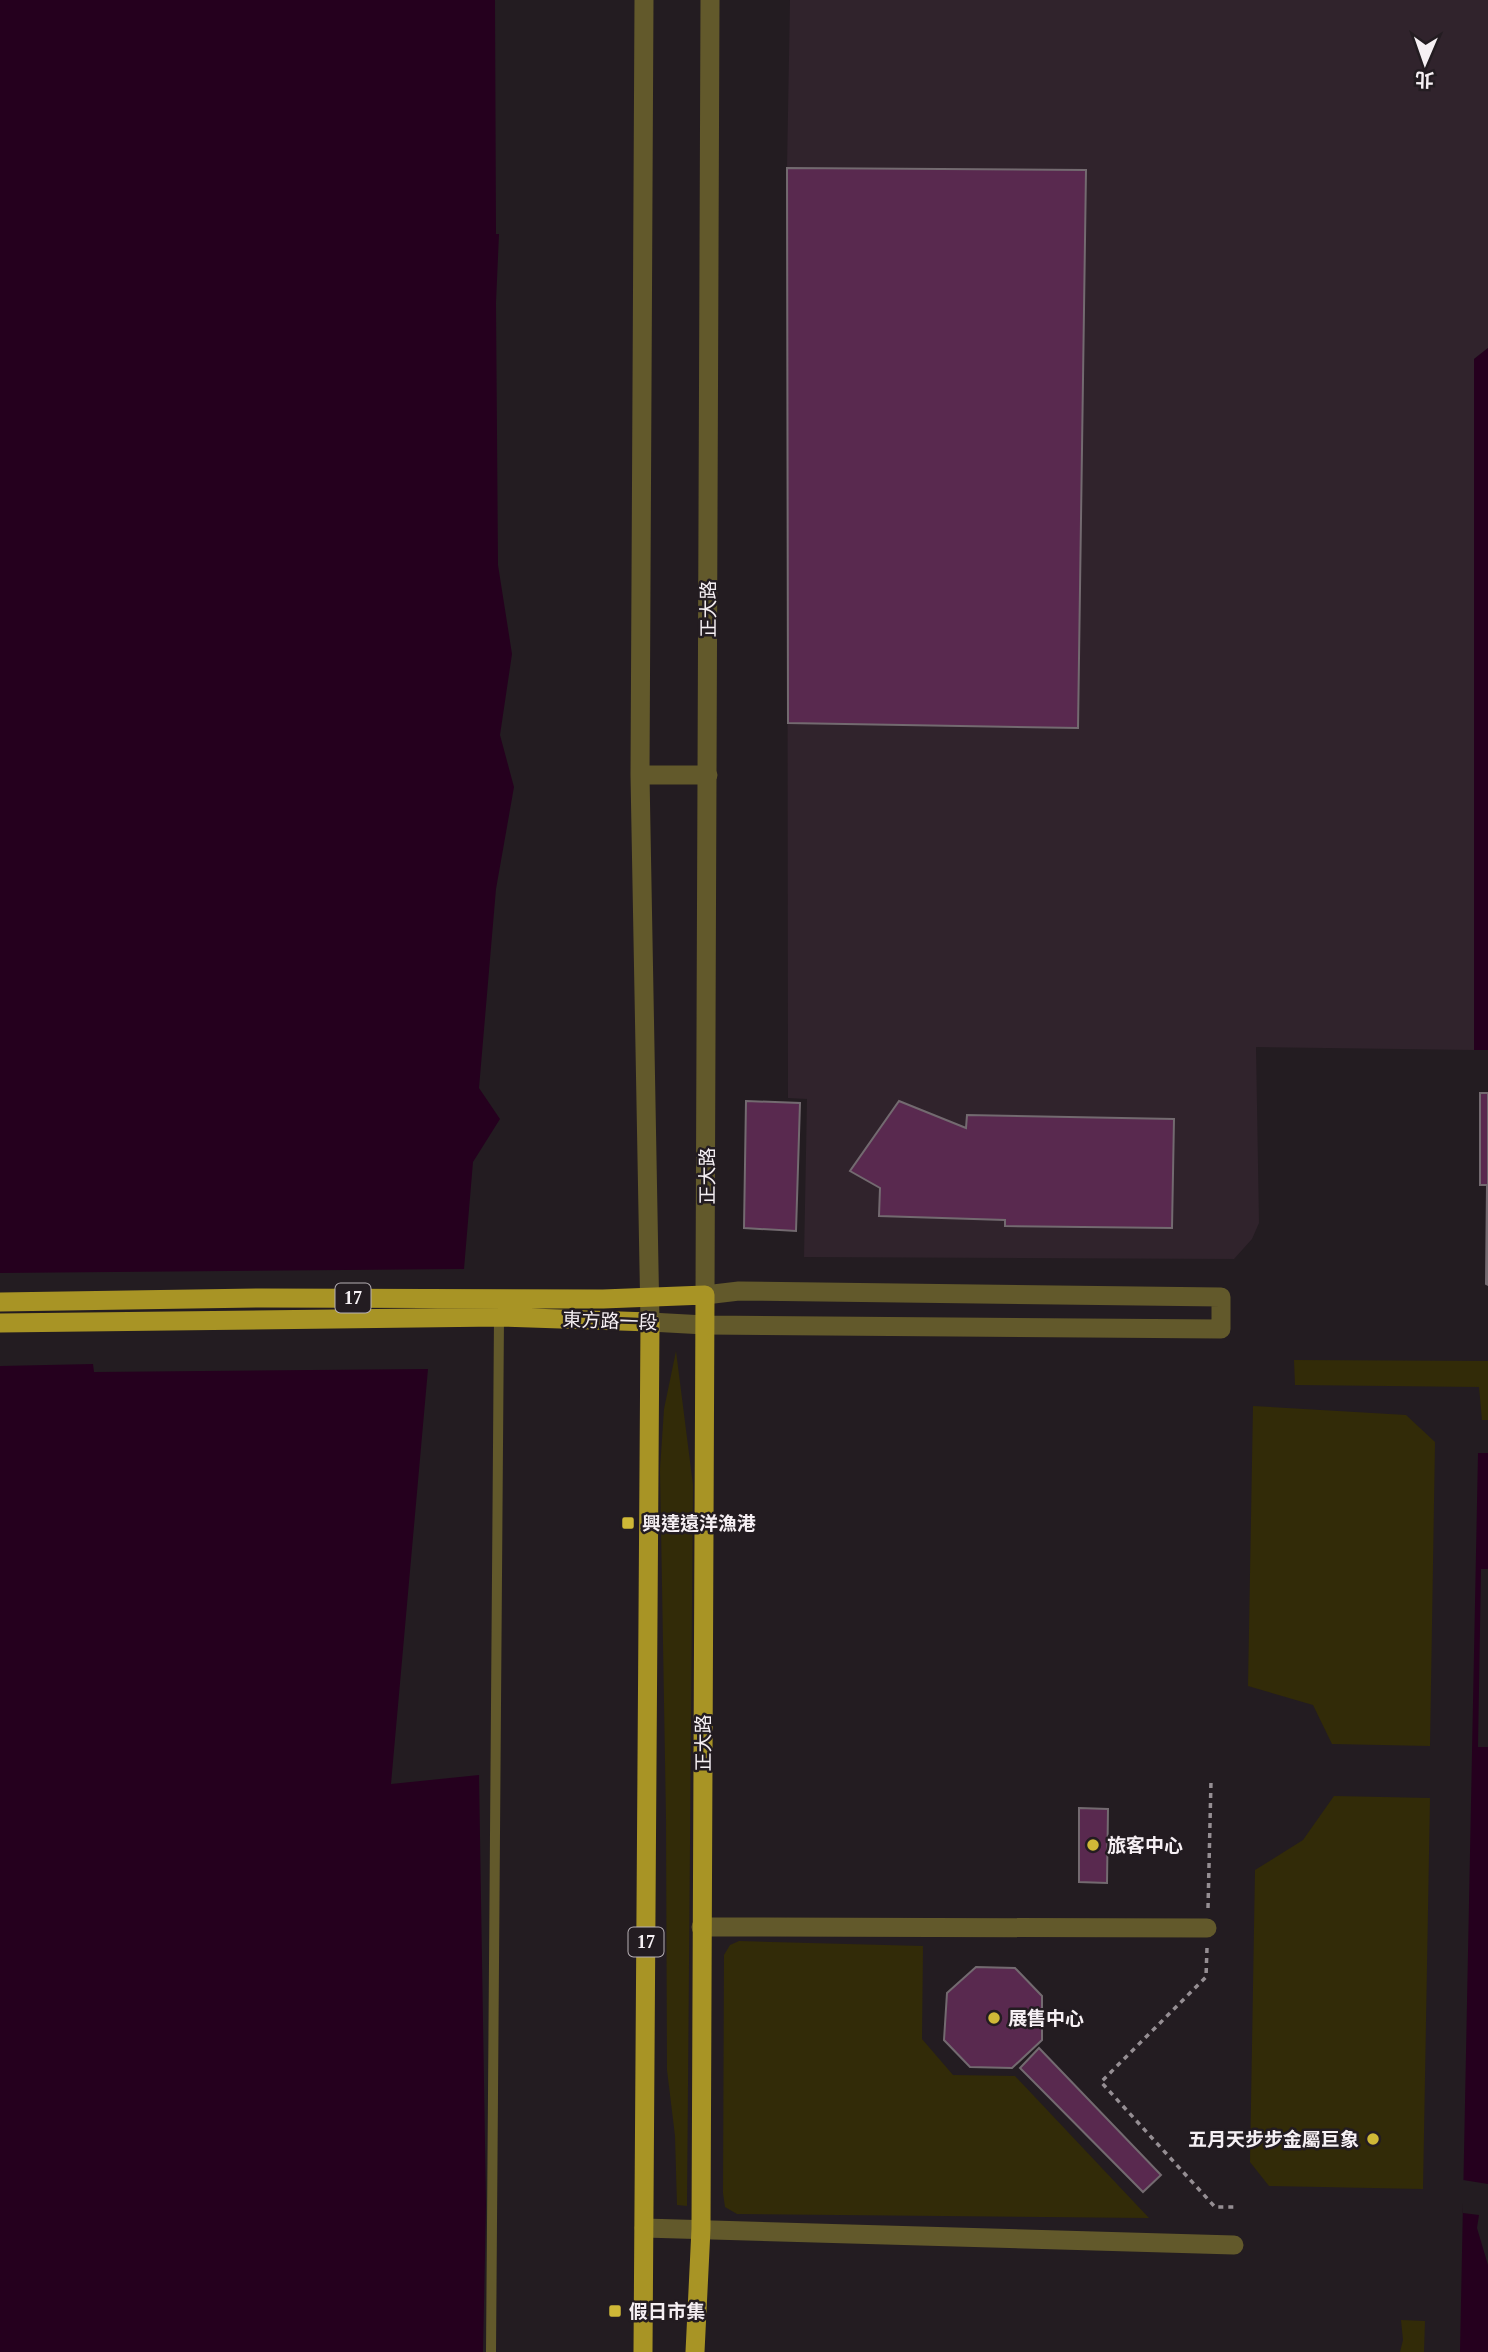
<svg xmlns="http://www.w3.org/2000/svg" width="1488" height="2352" font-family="'Times New Roman','Noto Sans TC',serif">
  <rect width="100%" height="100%" fill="#231c21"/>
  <path fill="#30232c" d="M790 0H1488V348L1474 359V1050L1256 1047 1259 1223 1252 1239 1234 1259 804 1257 807 1099 788 1098 787 168Z"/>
  <path fill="#322b08" d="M676 1351 693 1485 687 2206 677 2205 675 2136 667 2070 666 1818 660 1469 664 1409Z
    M1294 1360 1488 1361V1420H1482L1479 1387 1295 1385Z
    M1253 1406 1406 1415 1435 1442 1430 1746 1332 1744 1313 1705 1248 1686Z
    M1334 1796 1430 1798 1423 2189 1269 2186 1250 2162 1255 1870 1303 1840Z
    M739 1941 923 1946 922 2039 953 2075 1015 2076 1149 2218 737 2214 725 2207 723 2193 724 1955 730 1945Z
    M1401 2320 1425 2321 1424 2352H1400L1403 2340Z"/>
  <path fill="#25001e" d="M0 0H495L496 234H499L496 303 498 565 512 654 500 735 514 787 496 889 479 1088 500 1119 473 1162 464 1269 0 1273Z
    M1488 348V1050H1474V359Z
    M93 1364 94 1372 428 1369 391 1784 479 1775 486 2205 483 2352H0V1366Z
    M1478 1453H1488V2352H1460Z"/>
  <path fill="#231c21" d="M1481 1569H1488V1747H1478Z
    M1463 2180 1488 2184V2265L1477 2228 1479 2215 1463 2213Z"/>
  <path fill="#59294f" stroke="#736a70" stroke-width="2" d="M787 168 1086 170 1078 728 788 723Z
    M1480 1093H1488V1285L1486 1284 1487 1185H1480Z
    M746 1101 800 1103 796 1231 744 1228Z
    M899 1101 966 1128 967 1115 1174 1119 1172 1228 1005 1226V1220L879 1216 880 1188 850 1171Z
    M1079 1808 1108 1809 1107 1883 1079 1882Z
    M976 1967 1015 1968 1042 1996V2040L1012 2068 970 2067 944 2040 947 1993Z
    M1039 2048 1161 2175 1143 2192 1020 2068Z"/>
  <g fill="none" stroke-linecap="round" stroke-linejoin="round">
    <path stroke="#958e93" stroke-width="3.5" stroke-dasharray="5 5" stroke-linecap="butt" d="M1208 1908 1211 1781
      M1207 1948 1206 1977 1101 2082 1215 2207H1235"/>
    <path stroke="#62592b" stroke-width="10" d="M491 2352 499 1317"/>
    <path stroke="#62592b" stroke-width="19" d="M644 0 640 775 650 1322 705 1325 1221 1329V1297L739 1291 705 1295 710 0
      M640 775H708
      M701 1927 1207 1928
      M644 2228 1234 2245"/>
    <path stroke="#a89425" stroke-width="19" d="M0 1302 261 1298 603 1299 705 1295 701 2229 695 2352
      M0 1323 499 1317 650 1322 643 2352"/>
  </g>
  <g fill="#cfb837" stroke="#231c21" stroke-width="2.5">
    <rect x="621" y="1516" width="14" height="14" rx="3.5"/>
    <circle cx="1093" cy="1845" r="7"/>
    <circle cx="994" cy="2018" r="7"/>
    <circle cx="1373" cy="2139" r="7"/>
    <rect x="608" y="2304" width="14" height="14" rx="3.5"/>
  </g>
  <g text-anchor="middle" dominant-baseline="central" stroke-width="5" stroke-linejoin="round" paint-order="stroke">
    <g fill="#231c21" stroke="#b7b0b5" stroke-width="2">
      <rect x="335.5" y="1283.5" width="35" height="29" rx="5"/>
      <rect x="628.5" y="1927.5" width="35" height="29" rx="5"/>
    </g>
    <g font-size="18" font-weight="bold" fill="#f6f0f4">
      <text x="353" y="1298">17</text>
      <text x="646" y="1942">17</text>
    </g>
    <g font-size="19" fill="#f6f0f4" stroke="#231c21">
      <text transform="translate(708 609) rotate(-90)">正大路</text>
      <text transform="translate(707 1176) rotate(-90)">正大路</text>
      <text transform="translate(610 1321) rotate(2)">東方路一段</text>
      <text transform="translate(703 1743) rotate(-90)">正大路</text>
    </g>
    <g font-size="19" font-weight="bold" fill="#f6f0f4" stroke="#231c21" text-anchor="start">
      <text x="642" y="1523">興達遠洋漁港</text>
      <text x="1107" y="1845">旅客中心</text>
      <text x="1008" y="2018">展售中心</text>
      <text x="1359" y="2139" text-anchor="end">五月天步步金屬巨象</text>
      <text x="629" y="2311">假日市集</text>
    </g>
  </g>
  <g transform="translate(1425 63) rotate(182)" stroke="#231c21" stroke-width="5" paint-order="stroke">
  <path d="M0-5L12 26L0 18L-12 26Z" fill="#f6f0f4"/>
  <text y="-10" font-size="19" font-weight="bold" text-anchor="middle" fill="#f6f0f4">北</text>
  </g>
</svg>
